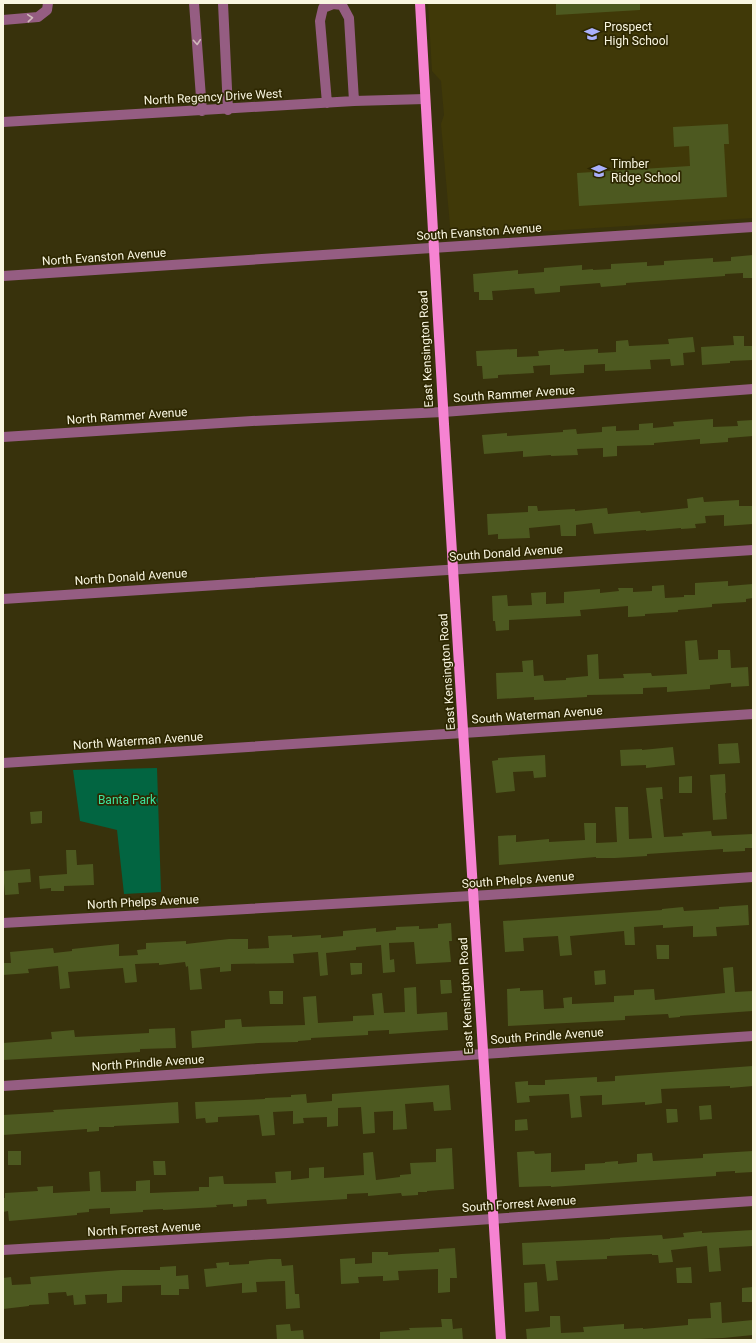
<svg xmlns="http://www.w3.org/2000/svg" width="756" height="1343" font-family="Roboto,sans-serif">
  <rect width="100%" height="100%" fill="#38320c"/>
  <path fill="#403908" d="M428 3H753V218L451 237 441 124 444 115 441 81 432 71Z"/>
  <path fill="#026541" d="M157 768 161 892 124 894 117 830 80 821 73 770Z"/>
  <path fill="#4d5920" d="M556 3H640V10L556 15Z
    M728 124 729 144H724L727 197 579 206 577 173 690 166 689 146 674 147 673 127Z
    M753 255V278H743V273L725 274V276L626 283V285L601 287 600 283 560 286V292L535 294 534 288 492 291 493 300H479V292H474L473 274 518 270V274L544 272V268L582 265V270L593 269V270L611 269V264L647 262V266L664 265V261L713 258V262L731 261V257Z
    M733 336H744V346H753V360L730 361V363L702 365 701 347 734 345Z
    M693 337 695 352 683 353 684 365 671 366 670 359 650 360 651 369 605 371V364L584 365V373L550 375V365L533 366 534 373 498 375V378L483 379 482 366H477L476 351 517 349V357L539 356 538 351 564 349V351L598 349V353L616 352V341L628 340 629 346 669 344 668 339Z
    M713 419V427L738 426 737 421 753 420V436L728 438V442L700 444V439L654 443V445L617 446V456L603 457V448L577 449 578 455 551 456V455L523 457V451L484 454 482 435 507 433V436L563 432V430L576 429 577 434 602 432V427L616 426V431L639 430V424L653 423V428L674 426 673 422Z
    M703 497 704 502 739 500V506H753V524L724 526V515L705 516 706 523 695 524 696 528 681 529V528L646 531V530L594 534 592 523 576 525V536H561L560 525 529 528 530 538 498 539V534L488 535 487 514 528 512V506H537L538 511 575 509V511L607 508 608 514 640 511 641 513 688 508 687 499Z
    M728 581V586L753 584V598L746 599V602L712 604V607L678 610V612L645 614V616L628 617V606L580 610 581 616 509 620V630L496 631 495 621H493L492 596 507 595 508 606 532 605 531 593 546 592V604L564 603V592L600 589V593L619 591 618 588H633V592L652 591V586L664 585 665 598 684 597V595H695V583Z
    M697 640 699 660 718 659V650H730L731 668 748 667 749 686 731 687V683L710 685V689L667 692V687L643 688V694L587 695V697L534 700V697L497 699 496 673 523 672 522 661 533 660 534 676 543 675 544 681 566 680V678L588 676 587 655 598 654 599 679 624 678 623 674 651 673 652 676 687 674 685 641Z
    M738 743 740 763 719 764 718 744Z
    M673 747 675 765 646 768V765L621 766 620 750 642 749V750Z
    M545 755 546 777 534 778 533 771 513 772 515 791 496 793 492 761 498 760V758Z
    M725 774 726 793H725L727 819 713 820 710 775Z
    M692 776V793H679V777Z
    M662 787 663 799H660L664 837 683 836 682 833 711 831 712 836 753 834V848H745V851L723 852V849L647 854V856L615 858H596V857L499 865 498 836 516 835V842L549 839V842L585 840 584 823H596V843L617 842 615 807H628L629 839 652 838 646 788Z
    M42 811V823L31 824 30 812Z
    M66 850H76L77 865 93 864 94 885 64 886V891H51V888L40 889 39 876 67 874Z
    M30 869 31 882 18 883 19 894 5 895 3 871Z
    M748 905 749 925 716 927 717 936 693 937V926L663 928V925L634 927 635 945H625L624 931 570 936 572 955 560 956 558 936 523 938 524 951 505 952 503 921 662 910V909L683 907 684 911 719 909V907Z
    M451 923 452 941H449L451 962 416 964 414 942 389 943 390 960 394 959 395 972 383 973 381 945 356 947V950L326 953 328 975 320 976 318 952 293 954 294 963 231 964V971L220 972V967L200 969 202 989 190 990 188 966 186 967 185 962 159 965V963L135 964 137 982 125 983 123 968 68 972 70 988 60 989 58 966 28 969 29 973 3 975V963H11L10 952 53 948 54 953 72 951V949L119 944V956L138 955 137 950 146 949V943L186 941V944L229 939H248V949L269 948 268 936 292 935V937L321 935V938L343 936V931L376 928V932L396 930V927L419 926V929L438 928V924Z
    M656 945H669V959H657Z
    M350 963H362V974L351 975Z
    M733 967 735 992 753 991V1011L680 1016V1017L669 1018 668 1014 625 1016V1020L508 1026 507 989 520 988V991L543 990 544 1009 564 1008 563 998 572 997V1004L614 1002V996L634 995V990L654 989 655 1000 725 993 723 968Z
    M605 970 606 984 595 985 594 971Z
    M440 980H451L452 993 441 994Z
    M416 987 417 1014 447 1012 448 1030 389 1034V1030L368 1031V1035L311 1038V1040L298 1041V1042L259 1043 192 1048 191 1031 225 1028V1020L241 1019 242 1027 305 1025 303 997 316 996 318 1023 353 1021V1016L374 1015 372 994 382 993 384 1013 405 1012 404 988Z
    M269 991H283V1004H270Z
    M175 1028 176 1048 140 1049V1052L3 1060V1043L52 1039 51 1032 74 1030 75 1037 149 1033V1029Z
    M753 1066V1086L730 1088V1086L661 1089 662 1103 645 1105V1102L602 1105V1095L580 1096 582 1117 571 1118 569 1094 529 1096 530 1102 517 1103 515 1082 528 1081V1085H545V1080L597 1077V1082L615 1081V1076Z
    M449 1085 451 1110 434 1111 433 1102 405 1104 407 1129 393 1130V1111L374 1112 375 1133 363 1134 361 1107 338 1108V1126L327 1127V1117L303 1118 304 1123 293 1124V1111L273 1112 275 1135 262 1136 259 1115 218 1117V1122L206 1123 205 1118 196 1119 195 1102 265 1099V1098L291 1097V1095L306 1094 307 1103 332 1101V1094Z
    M178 1102 179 1123 114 1126V1127H99V1131L87 1132V1129L3 1135V1115L54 1112 53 1110 86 1108Z
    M711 1105 712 1119 700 1120 699 1106Z
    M666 1109H677L678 1122 667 1123Z
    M527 1119 528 1130 515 1131V1120Z
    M452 1148 454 1189 427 1191V1192H418V1195L402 1196 401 1193 368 1196V1193L347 1194V1199L267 1204 266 1199 247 1200V1206L233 1207V1204L216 1205 217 1207 163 1210V1209L143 1210V1212L110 1214V1208L89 1209V1212L77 1213V1215L9 1221 8 1211 3 1212V1198H5V1193L38 1191 37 1187 53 1186V1193L90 1191 89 1172 100 1171 101 1192 136 1191V1181L150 1180V1193L199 1191V1187H209V1177L223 1176 224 1184 276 1183 275 1172 291 1171V1180L309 1178V1168L324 1167V1178L364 1175 363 1153 373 1152 376 1180 400 1177V1175L411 1174 410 1163 436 1162V1149Z
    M8 1151H21V1165H8Z
    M534 1151 535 1154 551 1153V1172L585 1170V1164L605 1163V1162L618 1161V1164L637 1162V1154L652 1153 653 1161 703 1158V1154L753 1151V1172L735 1173V1171L716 1172V1176L700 1177 551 1187V1186L519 1187 517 1152Z
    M153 1161H165L166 1175H154Z
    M753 1230V1246L719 1248 721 1271 709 1272 707 1246 671 1250 673 1262 659 1263 658 1255H652V1254L607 1256V1259L556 1261 558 1280 547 1281 545 1264 523 1265 522 1243 610 1239V1238L662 1235 663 1239 684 1237 683 1233 702 1231V1233Z
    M455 1248 457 1278H450V1292L438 1293V1269L398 1271 399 1280 383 1281V1276L358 1277 359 1283 341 1284 340 1259 355 1258V1264L372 1263V1252H388V1255L401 1254 439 1252V1249Z
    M270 1259H281L282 1266 293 1265 295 1294H299L300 1308 286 1309 285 1281 256 1282 257 1292 242 1293V1283L206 1287 204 1269 217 1268 216 1263 229 1262V1265L249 1264V1261Z
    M176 1266V1276L188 1275 189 1289H179V1295H161V1285L122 1286V1302L107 1303V1294L85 1295 86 1304 74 1305 73 1295 67 1296 66 1292 48 1293 49 1304 29 1305V1306L3 1309V1278L11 1277 12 1285 31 1284 30 1277 121 1270H160V1267Z
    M691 1267 692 1283H677L676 1268Z
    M537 1282 539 1311 525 1312 524 1283Z
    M753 1287V1302H742V1288Z
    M721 1302 722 1323 753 1320V1335L723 1338 676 1340H527L526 1329 550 1327V1316H560L561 1333 584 1332 583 1327 624 1324V1329L643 1328V1329L688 1325V1319L711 1318 710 1303Z
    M441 1319H452L453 1329 462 1328 463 1340H380V1332L410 1330 409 1328 442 1327Z
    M290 1324 291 1331 303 1330 304 1340H277L276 1325Z"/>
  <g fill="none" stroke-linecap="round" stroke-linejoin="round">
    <path stroke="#955d82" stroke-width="10" d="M194 3 202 111
      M223 3 228 110
      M3 20 38 17 47 10 48 3
      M327 103 320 21 323 8 333 4 342 5 349 18 354 101
      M3 122 354 101 425 99
      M3 276 753 227
      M3 437 252 421 443 412 753 389
      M3 599 753 550
      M3 763 753 714
      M3 923 488 895 753 877
      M3 1086 753 1036
      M3 1250 287 1233 753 1201"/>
    <path stroke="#f683d2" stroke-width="10" d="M420 3 444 424 501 1340"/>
  </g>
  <defs><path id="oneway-chevron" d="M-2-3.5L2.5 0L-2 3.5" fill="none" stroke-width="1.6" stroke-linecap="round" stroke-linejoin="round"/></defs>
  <g stroke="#d1b9bb">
    <use href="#oneway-chevron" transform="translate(30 18) rotate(-5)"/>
    <use href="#oneway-chevron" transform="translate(197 42) rotate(86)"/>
  </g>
  <defs>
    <g id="school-bare" transform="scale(1.2)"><path d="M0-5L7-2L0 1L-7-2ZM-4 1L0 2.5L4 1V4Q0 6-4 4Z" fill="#aab0fb" stroke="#2e2802" stroke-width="2.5" paint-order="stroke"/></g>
  </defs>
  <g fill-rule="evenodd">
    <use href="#school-bare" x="592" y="34"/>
    <use href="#school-bare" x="599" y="171"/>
  </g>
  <g text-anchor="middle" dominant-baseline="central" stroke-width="3.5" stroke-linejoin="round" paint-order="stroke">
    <g font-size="12" fill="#f9f6e1" stroke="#2e2802" text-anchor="start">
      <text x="604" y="27">Prospect<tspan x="604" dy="14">High School</tspan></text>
      <text x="611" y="164">Timber<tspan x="611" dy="14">Ridge School</tspan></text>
    </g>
    <g font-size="12" fill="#f9f6e1" stroke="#2e2802">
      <text transform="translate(213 97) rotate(-3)">North Regency Drive West</text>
      <text transform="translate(479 232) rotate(-4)">South Evanston Avenue</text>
      <text transform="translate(104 257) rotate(-4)">North Evanston Avenue</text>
      <text transform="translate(426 349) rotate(-93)">East Kensington Road</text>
      <text transform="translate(514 394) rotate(-4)">South Rammer Avenue</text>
      <text transform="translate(127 416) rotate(-4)">North Rammer Avenue</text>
      <text transform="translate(506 553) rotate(-4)">South Donald Avenue</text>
      <text transform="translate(131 577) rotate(-4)">North Donald Avenue</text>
      <text transform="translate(447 672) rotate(-94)">East Kensington Road</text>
      <text transform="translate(537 715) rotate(-4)">South Waterman Avenue</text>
      <text transform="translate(138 741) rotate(-4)">North Waterman Avenue</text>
      <text transform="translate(518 880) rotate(-4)">South Phelps Avenue</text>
      <text transform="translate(143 902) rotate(-3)">North Phelps Avenue</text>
      <text transform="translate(466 996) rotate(-93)">East Kensington Road</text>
      <text transform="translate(547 1036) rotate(-4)">South Prindle Avenue</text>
      <text transform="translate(148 1063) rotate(-4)">North Prindle Avenue</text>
      <text transform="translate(519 1204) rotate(-4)">South Forrest Avenue</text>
      <text transform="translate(144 1229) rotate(-3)">North Forrest Avenue</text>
    </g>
    <g font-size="12" fill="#3de39d" stroke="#2e2802">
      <text x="127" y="800">Banta Park</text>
    </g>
  </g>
  <rect width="756" height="1343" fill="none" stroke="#f9f6e1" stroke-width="8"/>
</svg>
